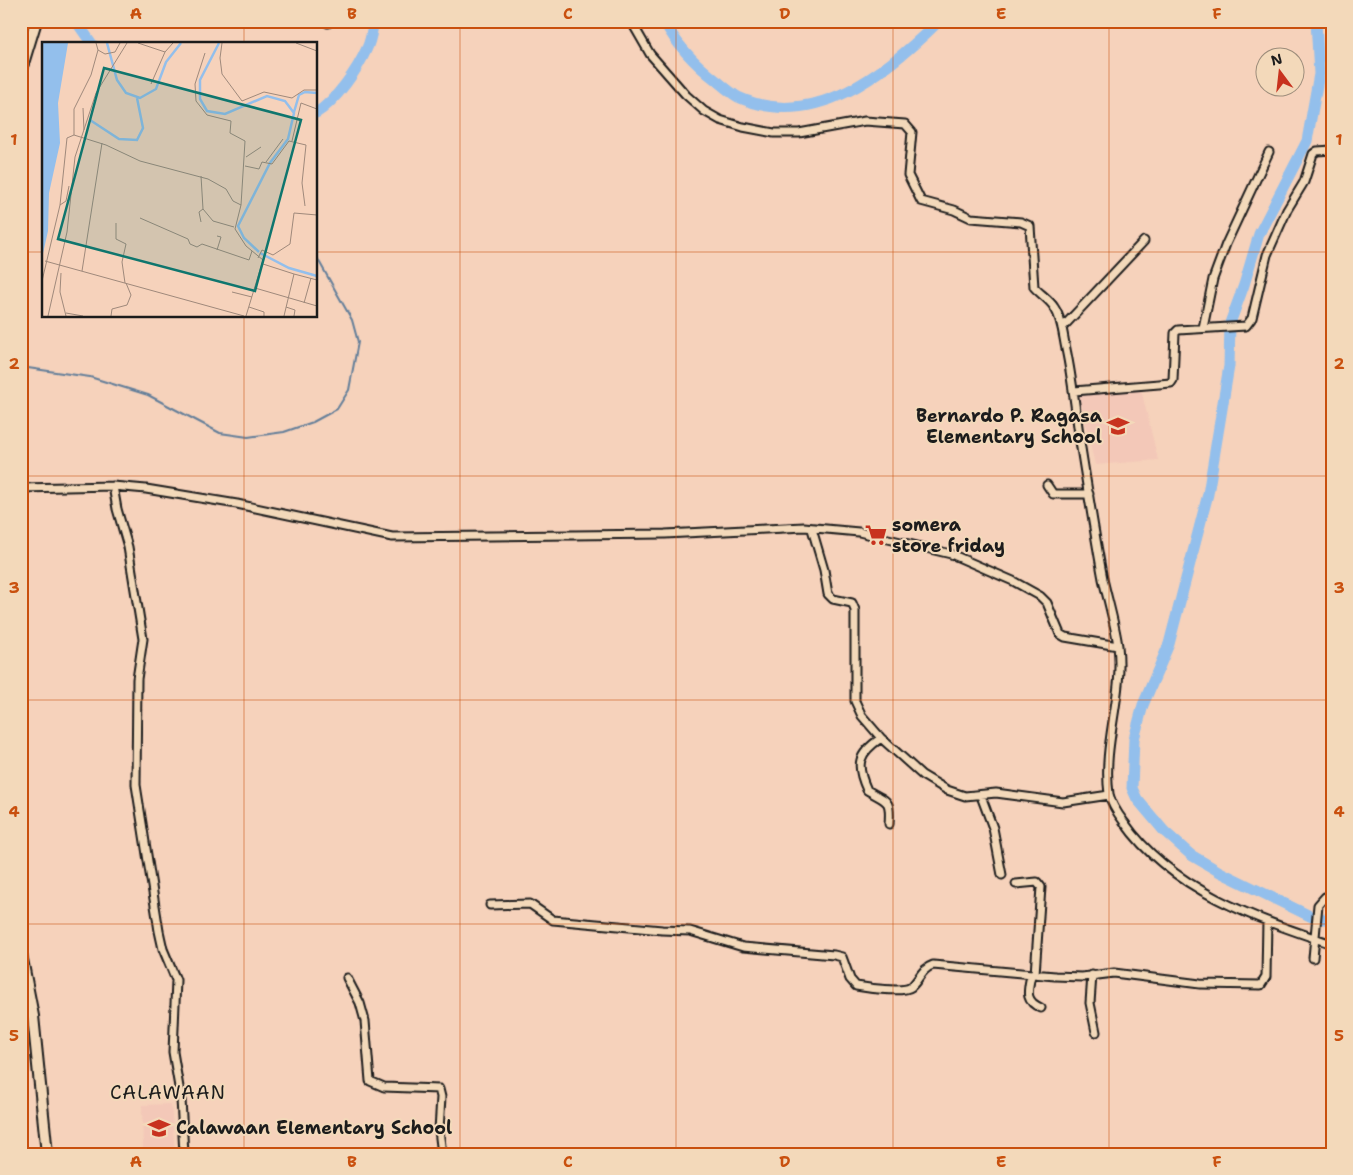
<svg xmlns="http://www.w3.org/2000/svg" width="1353" height="1175" font-family="'Shantell Sans',sans-serif">
  <rect width="100%" height="100%" fill="#f6d2bb"/>
  <filter id="ink" filterUnits="userSpaceOnUse"><feTurbulence type="fractalNoise" baseFrequency=".02" numOctaves="2"/><feDisplacementMap in="SourceGraphic" scale="10" xChannelSelector="R" yChannelSelector="G"/><feConvolveMatrix kernelMatrix="1 2 1 2 8 2 1 2 1" color-interpolation-filters="sRGB"/></filter>
  <g filter="url(#ink)">
    <path fill="#f3c8b8" d="M1140 385 1158 460 1095 465 1078 392Z
      M171 1104 175 1154H143L142 1105Z"/>
    <g fill="none" stroke-linecap="round" stroke-linejoin="round">
      <path stroke="#637e99" stroke-width="2" d="M21 367 90 377 148 395 220 433 248 437 284 432 313 422 337 409 349 390 358 342 352 320 316 256"/>
      <path stroke="#93bfec" stroke-width="11" d="M76 21 92 44
        M664 21C676 44 696 65 717 81 723 86 731 93 738 97 815 132 887 72 939 21
        M316 113C336 101 358 69 367 48 371 40 372 30 374 21
        M1312 917 1220 872 1191 855 1164 831 1137 799 1132 788 1134 739 1143 705 1169 644 1208 494 1229 366 1230 323 1244 285 1259 234 1307 141 1319 74 1316 21
        M1320 918 1332 921"/>
      <g stroke="#1c1c1c" stroke-width="11">
        <path id="street" d="M631 21 650 54 686 95 704 111 720 120 743 127 774 133H799L865 121 905 124 912 132 908 175 921 201 954 210 971 218 1021 222 1030 226 1034 287C1040 294 1049 299 1054 307 1062 319 1063 335 1066 349 1073 382 1076 415 1081 448 1088 492 1095 536 1103 579 1108 601 1115 624 1118 646 1124 696 1102 744 1109 794 1111 804 1118 814 1124 822 1171 890 1257 919 1332 944
          M328 23V21
          M1062 328 1144 241
          M1203 328 1213 279 1226 244 1269 152
          M1074 391 1171 383 1173 380 1175 333 1178 330 1246 326 1252 318 1267 255 1287 210 1304 182 1313 154 1317 151 1332 150
          M1047 485 1053 494H1089
          M113 486 117 509 128 547 143 639 137 679 136 785 159 931 163 949 176 980 173 1052 181 1099 184 1154
          M21 488 113 486 146 489 237 504 392 537 665 534 804 527 859 532 951 554 1013 581 1040 596 1047 603 1060 634 1065 637 1118 646
          M812 529 824 570 828 594 833 599 852 603 855 610V701L862 716 881 738
          M981 796 993 828 1002 875
          M889 824C891 798 887 802 867 790 855 764 858 754 881 738L922 775 947 790 965 796 996 793 1063 802 1109 795
          M1016 884 1037 882 1041 887 1035 974
          M490 905 530 904 553 920 662 930 690 931 743 947 834 955 842 957 850 979 856 986C867 988 904 993 911 987 920 979 921 969 933 965L1055 976 1082 977 1114 973 1200 984 1261 985 1266 977 1267 921
          M1313 958 1318 905 1325 897 1332 896
          M1031 975C1028 991 1024 1001 1041 1008
          M1092 975 1090 1003 1096 1032
          M347 978 360 1003 365 1021 370 1081 384 1087 439 1089 441 1097 439 1130 442 1154"/>
      </g>
      <g stroke="#1c1c1c" stroke-width="14">
        <path id="secondary" d="M21 70 36 21
          M21 954 33 1016 47 1154"/>
      </g>
      <use href="#street" stroke="#f3d9ba" stroke-width="7"/>
      <use href="#secondary" stroke="#f3d9ba" stroke-width="10"/>
    </g>
  </g>
  <path fill="none" stroke="#c9500e" stroke-width="1" stroke-opacity="0.55" d="M244 21V44M460 21V1154M676 21V1154M893 21V1154M1109 21V1154M21 252H44M316 252H1332M244 316V1154M21 476H1332M21 700H1332M21 924H1332"/>
  <defs>
    <g id="school-bare" transform="scale(1.725)"><path d="M0-5L7-2L0 1L-7-2ZM-4 1L0 2.5L4 1V4Q0 6-4 4Z" fill="#c8321e" stroke="#f3d9ba" stroke-width="2.5" paint-order="stroke"/></g>
    <g id="supermarket-bare" transform="scale(1.725)"><path d="M-6-5.5h2.5l.6 2H6L4.5 2H-2.5L-4.4-4H-6ZM-1.5 3.2a1.3 1.3 0 1 0 .1 0ZM3 3.2a1.3 1.3 0 1 0 .1 0Z" fill="#c8321e" stroke="#f3d9ba" stroke-width="2.5" paint-order="stroke"/></g>
  </defs>
  <g fill-rule="evenodd">
    <use href="#school-bare" x="1118" y="426"/>
    <use href="#supermarket-bare" x="876" y="535"/>
    <use href="#school-bare" x="159" y="1128"/>
  </g>
  <g text-anchor="middle" dominant-baseline="central" stroke-width="4" stroke-linejoin="round" paint-order="stroke">
    <g font-size="18" font-weight="bold" fill="#1c1c1c" stroke="#f3d9ba" text-anchor="start">
      <text x="1102" y="416" text-anchor="end">Bernardo P. Ragasa<tspan x="1102" dy="21">Elementary School</tspan></text>
      <text x="892" y="525">somera<tspan x="892" dy="21">store friday</tspan></text>
      <text x="176" y="1128">Calawaan Elementary School</text>
    </g>
    <g font-size="19" letter-spacing="1" fill="#1c1c1c" stroke="#f3d9ba">
      <text x="168" y="1092">CALAWAAN</text>
    </g>
  </g>
  <g transform="translate(42 42)">
    <rect width="275" height="275" fill="#f6d2bb"/>
    <path d="M0 1H26L16 61 18 101 7 151 6 189 0 216Z" fill="#93bfec"/>
    <path fill="none" stroke="#93bfec" stroke-width="2.5" d="M65 1 75 38 84 51 98 56 114 47 124 20 139 1M177 1 158 38V57L165 69 183 72 225 54 243 59 252 71 246 97 228 121 196 184 202 196 217 210M252 70 257 53 263 50 275 51M48 78 77 97 95 98 101 86 95 56M218 211 247 226 275 234"/>
    <path fill="none" stroke="#9f897b" stroke-width="1" d="M54 1 56 8 63 12 73 10 78 1M96 1 123 10 131 1M180 1 178 16 180 32 200 59 222 50 250 56 262 48H275M254 1 275 9M56 8 49 33 32 67V93L64 103 98 119 166 137 184 147 191 159 199 163M163 11 153 42 154 59 165 73 189 79 188 91 203 99 199 163 193 187 204 204 221 218 204 274M109 42 123 10M41 66 42 88M250 99 259 61 275 67M204 115 219 105M224 120 241 97M203 124 217 127 220 120 230 122 247 99 264 103 260 141 263 164M159 134 161 167M18 163 24 159 27 144M98 176 146 197 148 202 155 205 160 202 207 218 210 209M159 180 157 170 161 167 171 179 192 185M74 181V197L84 202 80 220 83 241M175 208 179 195 175 194M216 216 220 208 231 213 248 202 252 171 275 173M3 219 202 274M221 222 252 232M40 229 60 101M19 231 18 250 24 274M0 239 18 163 25 96 32 93M213 246 275 264M190 250 210 255M262 261 269 236M207 265 222 270V274M244 265 253 268 252 274M24 271 41 274M6 274 25 190 33 115 54 51 85 1M69 274 70 267 85 263 89 253 84 241M242 274 252 232 275 238"/>
    <path fill="#0f766e" fill-opacity="0.15" stroke="#0f766e" stroke-width="2.5" d="M62 26 259 78 213 249 16 197Z"/>
    <rect width="275" height="275" fill="none" stroke="#1c1c1c" stroke-width="2.5"/>
  </g>
  <rect width="1353" height="1175" fill="none" stroke="#f3d9ba" stroke-width="55"/>
  <g transform="translate(1280 72) rotate(345)"><circle r="24" fill="#f3d9ba" stroke="#9d8d7b"/>
  <path d="M0-4L9 19L0 12L-9 19Z" fill="#c8321e"/>
  <text y="-8" font-size="14" font-weight="bold" text-anchor="middle" fill="#1c1c1c">N</text>
  </g>
  <rect x="28" y="28" width="1298" height="1120" fill="none" stroke="#c9500e" stroke-width="2"/>
  <g font-size="16" text-anchor="middle" font-weight="bold" fill="#c9500e">
    <text x="136" y="19">A</text>
    <text x="352" y="19">B</text>
    <text x="568" y="19">C</text>
    <text x="785" y="19">D</text>
    <text x="1001" y="19">E</text>
    <text x="1217" y="19">F</text>
    <text x="14" y="145">1</text>
    <text x="1339" y="145">1</text>
    <text x="14" y="369">2</text>
    <text x="1339" y="369">2</text>
    <text x="14" y="593">3</text>
    <text x="1339" y="593">3</text>
    <text x="14" y="817">4</text>
    <text x="1339" y="817">4</text>
    <text x="14" y="1041">5</text>
    <text x="1339" y="1041">5</text>
    <text x="136" y="1167">A</text>
    <text x="352" y="1167">B</text>
    <text x="568" y="1167">C</text>
    <text x="785" y="1167">D</text>
    <text x="1001" y="1167">E</text>
    <text x="1217" y="1167">F</text>
  </g>
</svg>
